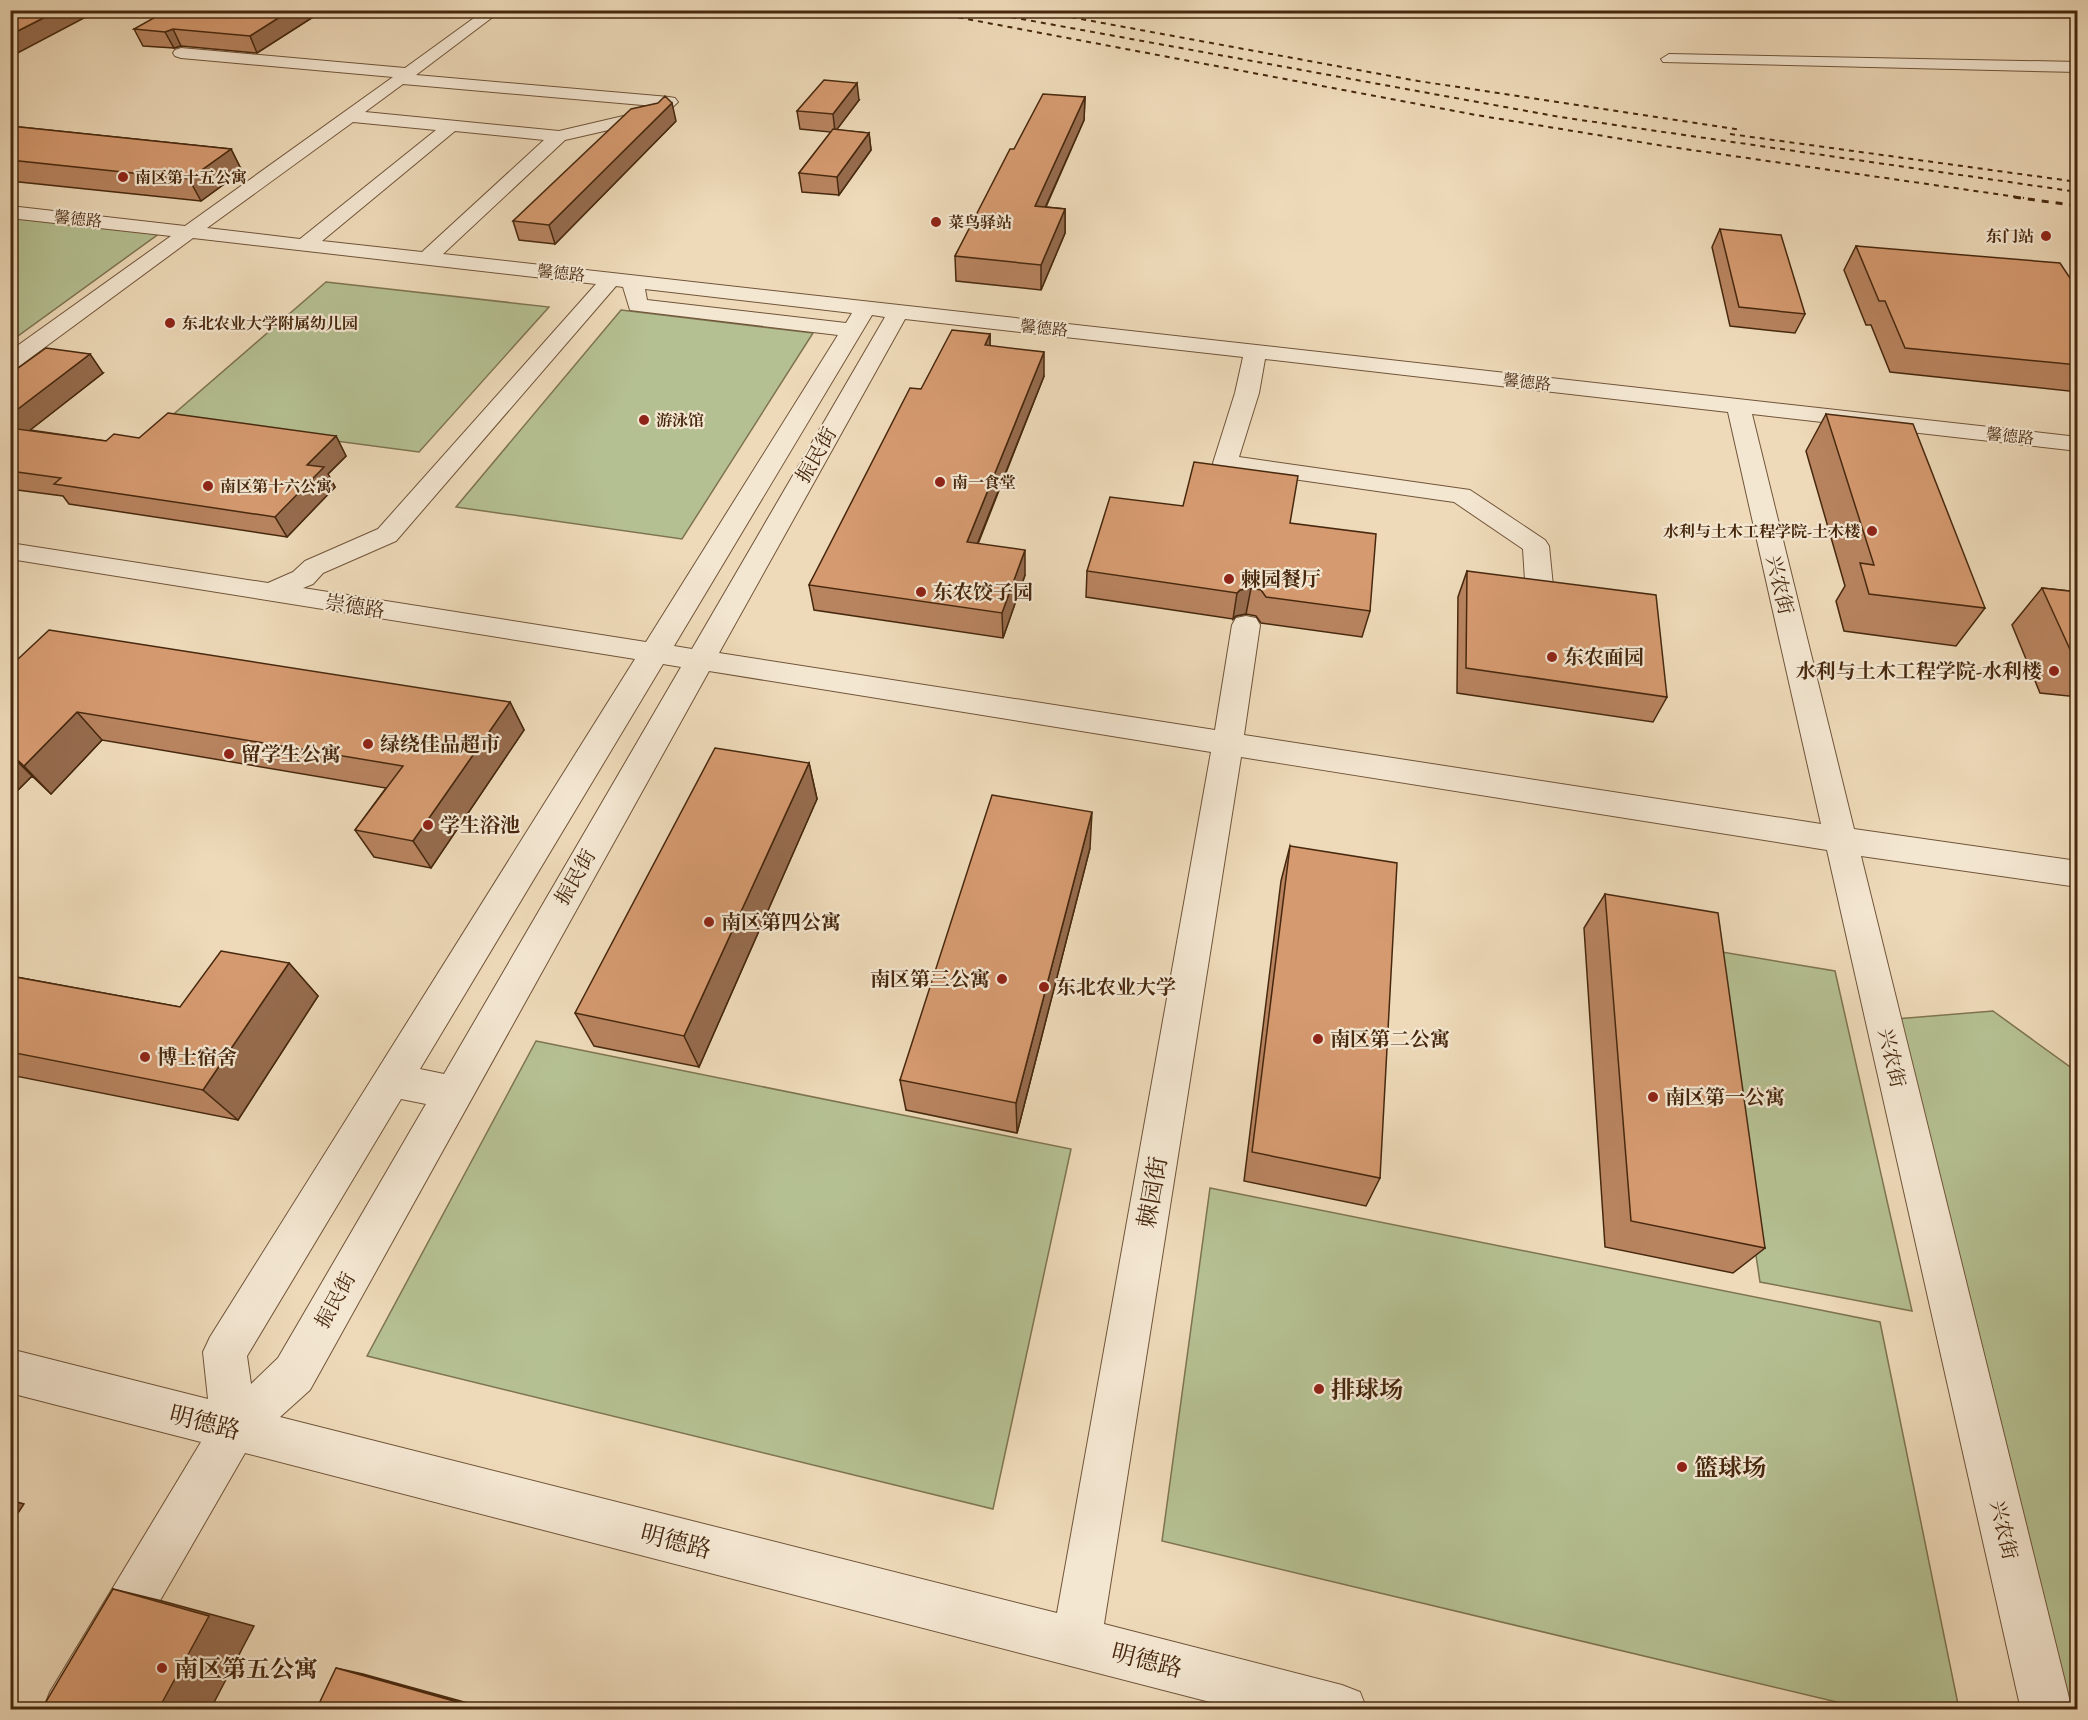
<svg xmlns="http://www.w3.org/2000/svg" width="2088" height="1720" font-family="'EB Garamond','Noto Serif SC',serif">
  <rect width="100%" height="100%" fill="#eedab9"/>
  <filter id="stains"><feTurbulence type="fractalNoise" baseFrequency=".00333" numOctaves="4"/><feColorMatrix values="0 0 0 0 .2 0 0 0 0 .09 0 0 0 0 .02 0 0 0 .5 -.17"/></filter>
  <radialGradient id="worn" r=".72"><stop offset=".6" stop-color="#630" stop-opacity="0"/><stop offset="1" stop-color="#630" stop-opacity=".3"/></radialGradient>
  <path fill="#b5c092" stroke="#7e7450" stroke-width="1.5" d="M11 218 160 233 11 341Z
    M326 282 549 307 419 452 168 419Z
    M621 310 813 333 682 539 456 507Z
    M1710 950 1835 971 1912 1311 1760 1282Z
    M1993 1011 2077 1072V1709H2047L1883 1020Z
    M536 1041 1071 1149 993 1509 367 1356Z
    M1210 1188 1880 1322 1959 1709H1866L1162 1541Z"/>
  <g fill="none" stroke-linecap="round" stroke-linejoin="round">
    <g stroke="#715439" stroke-width="2">
      <path id="street" d="M485 10H502L416 75 669 97 675 98 678 102 661 118 565 140 443 254 2078 437V451L1752 414 1854 829 2078 861V887L1861 856 2072 1710H2021L1827 850 1241 757 1104 1624 1342 1685 1360 1692 1367 1710H1241L245 1453 97 1710H43L50 1692 201 1442 10 1393V1349L208 1399 203 1352 210 1337 635 659 10 559V543L268 583 293 572 305 561 378 529 596 284 193 238 18 367 10 369V351L171 236 10 218V206L185 226 393 77 181 58 175 56 173 53 175 50 181 48 405 68ZM403 84 654 106 649 110 559 131 365 112ZM353 122 436 130 300 239 207 228ZM455 131 544 140 422 252 322 241ZM616 286 623 287 630 310 638 311 838 335 646 642 303 588 313 584 323 573 396 541ZM645 289 852 313 846 323 647 300ZM872 315 885 317 692 649 674 646ZM905 319 1243 357 1235 393 1213 463 1216 468 1454 502 1523 549 1526 596 1530 602 1540 605 1550 602 1554 596 1549 546 1545 540 1470 490 1239 457 1259 393 1265 359 1728 412 1821 824 1244 735 1260 625 1256 618 1246 616 1236 618 1232 625 1215 730 719 653ZM663 664 681 667 444 1074 420 1069ZM709 671 1211 752 1057 1613 280 1417 310 1390ZM401 1099 426 1104 278 1358 251 1384 247 1356Z
        M1669 54 2078 62V72L1663 62 1661 59Z"/>
    </g>
    <use href="#street" fill="#f4e7d2" fill-rule="evenodd"/>
    <path stroke="#47280e" stroke-width="2" stroke-dasharray="5 5" stroke-linecap="butt" d="M919 10 1476 115 1664 146 2024 198
      M972 10 1560 117 2078 192
      M1032 10 1418 81 1742 130
      M1730 134 2078 182"/>
    <path stroke="#47280e" stroke-width="3" stroke-dasharray="7 7" stroke-linecap="butt" d="M2014 197 2078 206"/>
  </g>
  <path fill="#b88460" stroke="#47280e" stroke-width="1.5" d="M324 10 257 53 181 46 174 48 143 46 134 29Z
    M1085 97 1084 120 1046 207 1065 209V233L1041 290 956 281 955 256 1014 149Z
    M859 100 836 130 869 133 871 150 839 195 802 192 799 173 831 132 800 129 797 111Z
    M676 121 555 244 519 240 513 221Z
    M10 126 231 149 242 171 201 201 10 181Z
    M1720 229 1805 314 1795 333 1730 326 1712 247Z
    M1856 246 2078 290V392L1890 372 1871 325H1866L1844 270Z
    M990 334V346L1044 376 978 544 1025 575 1003 638 814 610 809 585 921 389Z
    M103 373 30 430 106 441 139 438 336 436 346 456 328 474 335 487 287 537 69 504 63 496 10 489V374Z
    M1826 414 1985 608 1956 646 1844 631 1836 601 1845 586 1806 451Z
    M1290 523 1370 611 1362 637 1261 623 1256 616 1246 614 1236 616 1233 619 1086 597 1087 571Z
    M1467 571 1667 697 1653 722 1457 693 1458 597Z
    M2042 588 2078 592V697L2040 693 2012 625Z
    M10 659 510 702 524 730 431 868 374 857 355 830 386 788 102 740 51 794 32 776 10 798Z
    M809 763 817 799 699 1067 594 1046 575 1013Z
    M1290 846 1380 1178 1366 1206 1244 1181 1281 881Z
    M1090 848 1017 1133 906 1110 900 1080Z
    M1605 894 1765 1248 1733 1273 1605 1247 1584 928Z
    M289 963 318 996 238 1120 10 1075V976L180 1007Z"/>
  <path fill="#966c4e" stroke="#47280e" stroke-width="1.5" d="M59 10H99L10 57V35Z
    M291 10H324L257 53 250 36Z
    M173 29 181 46 174 48 165 32Z
    M857 83 859 100 835 132 833 114Z
    M1085 97 1084 120 1035 230V206Z
    M672 103 676 121 555 244 549 225Z
    M869 133 871 150 839 195 837 177Z
    M231 149 242 171 201 201 189 179Z
    M1065 209V233L1041 290V265Z
    M990 334V358L985 345Z
    M1044 352V376L968 567 967 542Z
    M90 354 103 373 11 445 10 415Z
    M336 436 346 456 328 474 335 487 287 537 275 517 307 465Z
    M1025 550V575L1003 638 1002 613Z
    M1251 588 1246 614 1236 616 1233 619 1237 593 1240 590Z
    M510 702 524 730 431 868 413 841Z
    M77 712 102 740 51 794 24 766Z
    M10 754 32 776 10 798Z
    M809 763 817 799 699 1067 684 1036Z
    M1092 812 1090 848 1017 1133 1016 1103Z
    M289 963 318 996 238 1120 203 1090Z
    M10 1500 24 1504 10 1525Z
    M113 1589 162 1601 254 1626 210 1710H158Z
    M336 1668 363 1674 493 1710H486Z"/>
  <path fill="#d69a70" stroke="#47280e" stroke-width="1.5" d="M10 10H59L10 35Z
    M168 10H291L250 36 173 29 165 32 134 29Z
    M824 80 857 83 833 114 797 111Z
    M1043 94 1085 97 1035 206 1065 209 1041 265 955 256 1010 149H1014Z
    M665 96 672 103 549 225 513 221 631 109 658 103Z
    M10 126 231 149 189 179 10 160Z
    M833 129 869 133 837 177 799 173Z
    M1720 229 1781 235 1805 314 1739 307Z
    M1856 246 2060 263 2078 290V365L1905 348 1885 301H1879Z
    M952 330 990 334 985 345 1044 352 967 542 1025 550 1002 613 809 585 910 388 921 389Z
    M46 348 90 354 10 415V374Z
    M168 413 336 436 307 465 324 467 275 517 54 484 61 478 10 471V428L106 441 114 434 139 438Z
    M1826 414 1913 424 1985 608 1869 594 1860 563 1874 565Z
    M1194 462 1298 476 1290 523 1376 534 1370 611 1266 597 1261 590 1251 588 1240 590 1237 593 1087 571 1110 497 1183 506Z
    M1467 571 1656 595 1667 697 1466 668Z
    M2042 588 2078 592V656H2073Z
    M49 630 510 702 413 841 355 830 403 766 77 712 24 766 10 753V659L17 660Z
    M715 748 809 763 684 1036 575 1013Z
    M992 795 1092 812 1016 1103 900 1080Z
    M1290 846 1397 863 1380 1178 1252 1152Z
    M1605 894 1718 913 1765 1248 1631 1221Z
    M221 951 289 963 203 1090 10 1052V976L180 1007Z
    M113 1589 209 1616 158 1710H10V1706L44 1705Z
    M336 1668 486 1710H316Z"/>
  <g fill="#8f2418" stroke="#f4e7d2" stroke-width="2">
    <circle cx="123" cy="177" r="6"/>
    <circle cx="936" cy="222" r="6"/>
    <circle cx="2046" cy="236" r="6"/>
    <circle cx="170" cy="323" r="6"/>
    <circle cx="644" cy="420" r="6"/>
    <circle cx="940" cy="482" r="6"/>
    <circle cx="208" cy="486" r="6"/>
    <circle cx="1872" cy="531" r="6"/>
    <circle cx="1229" cy="579" r="6"/>
    <circle cx="921" cy="592" r="6"/>
    <circle cx="1552" cy="657" r="6"/>
    <circle cx="2054" cy="671" r="6"/>
    <circle cx="368" cy="744" r="6"/>
    <circle cx="229" cy="754" r="6"/>
    <circle cx="428" cy="825" r="6"/>
    <circle cx="709" cy="922" r="6"/>
    <circle cx="1002" cy="979" r="6"/>
    <circle cx="1044" cy="987" r="6"/>
    <circle cx="1318" cy="1039" r="6"/>
    <circle cx="145" cy="1057" r="6"/>
    <circle cx="1653" cy="1097" r="6"/>
    <circle cx="1319" cy="1389" r="6"/>
    <circle cx="1682" cy="1467" r="6"/>
    <circle cx="162" cy="1668" r="6"/>
  </g>
  <g text-anchor="middle" dominant-baseline="central" stroke-width="4.5" stroke-linejoin="round" paint-order="stroke">
    <g font-size="16" font-weight="bold" fill="#47280e" stroke="#f4e7d2" text-anchor="start">
      <text x="135" y="177">南区第十五公寓</text>
      <text x="948" y="222">菜鸟驿站</text>
      <text x="2034" y="236" text-anchor="end">东门站</text>
      <text x="182" y="323">东北农业大学附属幼儿园</text>
      <text x="656" y="420">游泳馆</text>
      <text x="952" y="482">南一食堂</text>
      <text x="220" y="486">南区第十六公寓</text>
      <text x="1860" y="531" text-anchor="end">水利与土木工程学院-土木楼</text>
    </g>
    <g font-size="16" fill="#47280e" stroke="#f4e7d2">
      <text transform="translate(78 219) rotate(6)">馨德路</text>
      <text transform="translate(561 273) rotate(6)">馨德路</text>
      <text transform="translate(1044 328) rotate(6)">馨德路</text>
      <text transform="translate(1527 382) rotate(6)">馨德路</text>
      <text transform="translate(2010 436) rotate(6)">馨德路</text>
    </g>
    <g font-size="20" fill="#47280e" stroke="#f4e7d2">
      <text transform="translate(816 455) rotate(-60)">振民街</text>
      <text transform="translate(1780 585) rotate(77)">兴农街</text>
      <text transform="translate(355 606) rotate(9)">崇德路</text>
      <text transform="translate(575 877) rotate(-60)">振民街</text>
      <text transform="translate(1892 1058) rotate(77)">兴农街</text>
      <text transform="translate(335 1300) rotate(-61)">振民街</text>
      <text transform="translate(2004 1530) rotate(77)">兴农街</text>
    </g>
    <g font-size="20" font-weight="bold" fill="#47280e" stroke="#f4e7d2" text-anchor="start">
      <text x="1241" y="579">棘园餐厅</text>
      <text x="933" y="592">东农饺子园</text>
      <text x="1564" y="657">东农面园</text>
      <text x="2042" y="671" text-anchor="end">水利与土木工程学院-水利楼</text>
      <text x="380" y="744">绿绕佳品超市</text>
      <text x="241" y="754">留学生公寓</text>
      <text x="440" y="825">学生浴池</text>
      <text x="721" y="922">南区第四公寓</text>
      <text x="990" y="979" text-anchor="end">南区第三公寓</text>
      <text x="1056" y="987">东北农业大学</text>
      <text x="1330" y="1039">南区第二公寓</text>
      <text x="157" y="1057">博士宿舍</text>
      <text x="1665" y="1097">南区第一公寓</text>
    </g>
    <g font-size="24" fill="#47280e" stroke="#f4e7d2">
      <text transform="translate(1152 1192) rotate(-80)">棘园街</text>
      <text transform="translate(205 1422) rotate(14)">明德路</text>
      <text transform="translate(676 1541) rotate(14)">明德路</text>
      <text transform="translate(1147 1660) rotate(14)">明德路</text>
    </g>
    <g font-size="24" font-weight="bold" fill="#47280e" stroke="#f4e7d2" text-anchor="start">
      <text x="1331" y="1389">排球场</text>
      <text x="1694" y="1467">篮球场</text>
      <text x="174" y="1668">南区第五公寓</text>
    </g>
  </g>
  <rect width="2088" height="1720" fill="none" stroke="#eedab9" stroke-width="36"/>
  <rect x="12" y="12" width="2064" height="1696" fill="none" stroke="#47280e" stroke-width="3"/>
  <rect x="18" y="18" width="2052" height="1684" fill="none" stroke="#47280e" stroke-width="1.5"/>
  <rect width="100%" height="100%" filter="url(#stains)"/>
  <rect width="100%" height="100%" fill="url(#worn)"/>
</svg>
